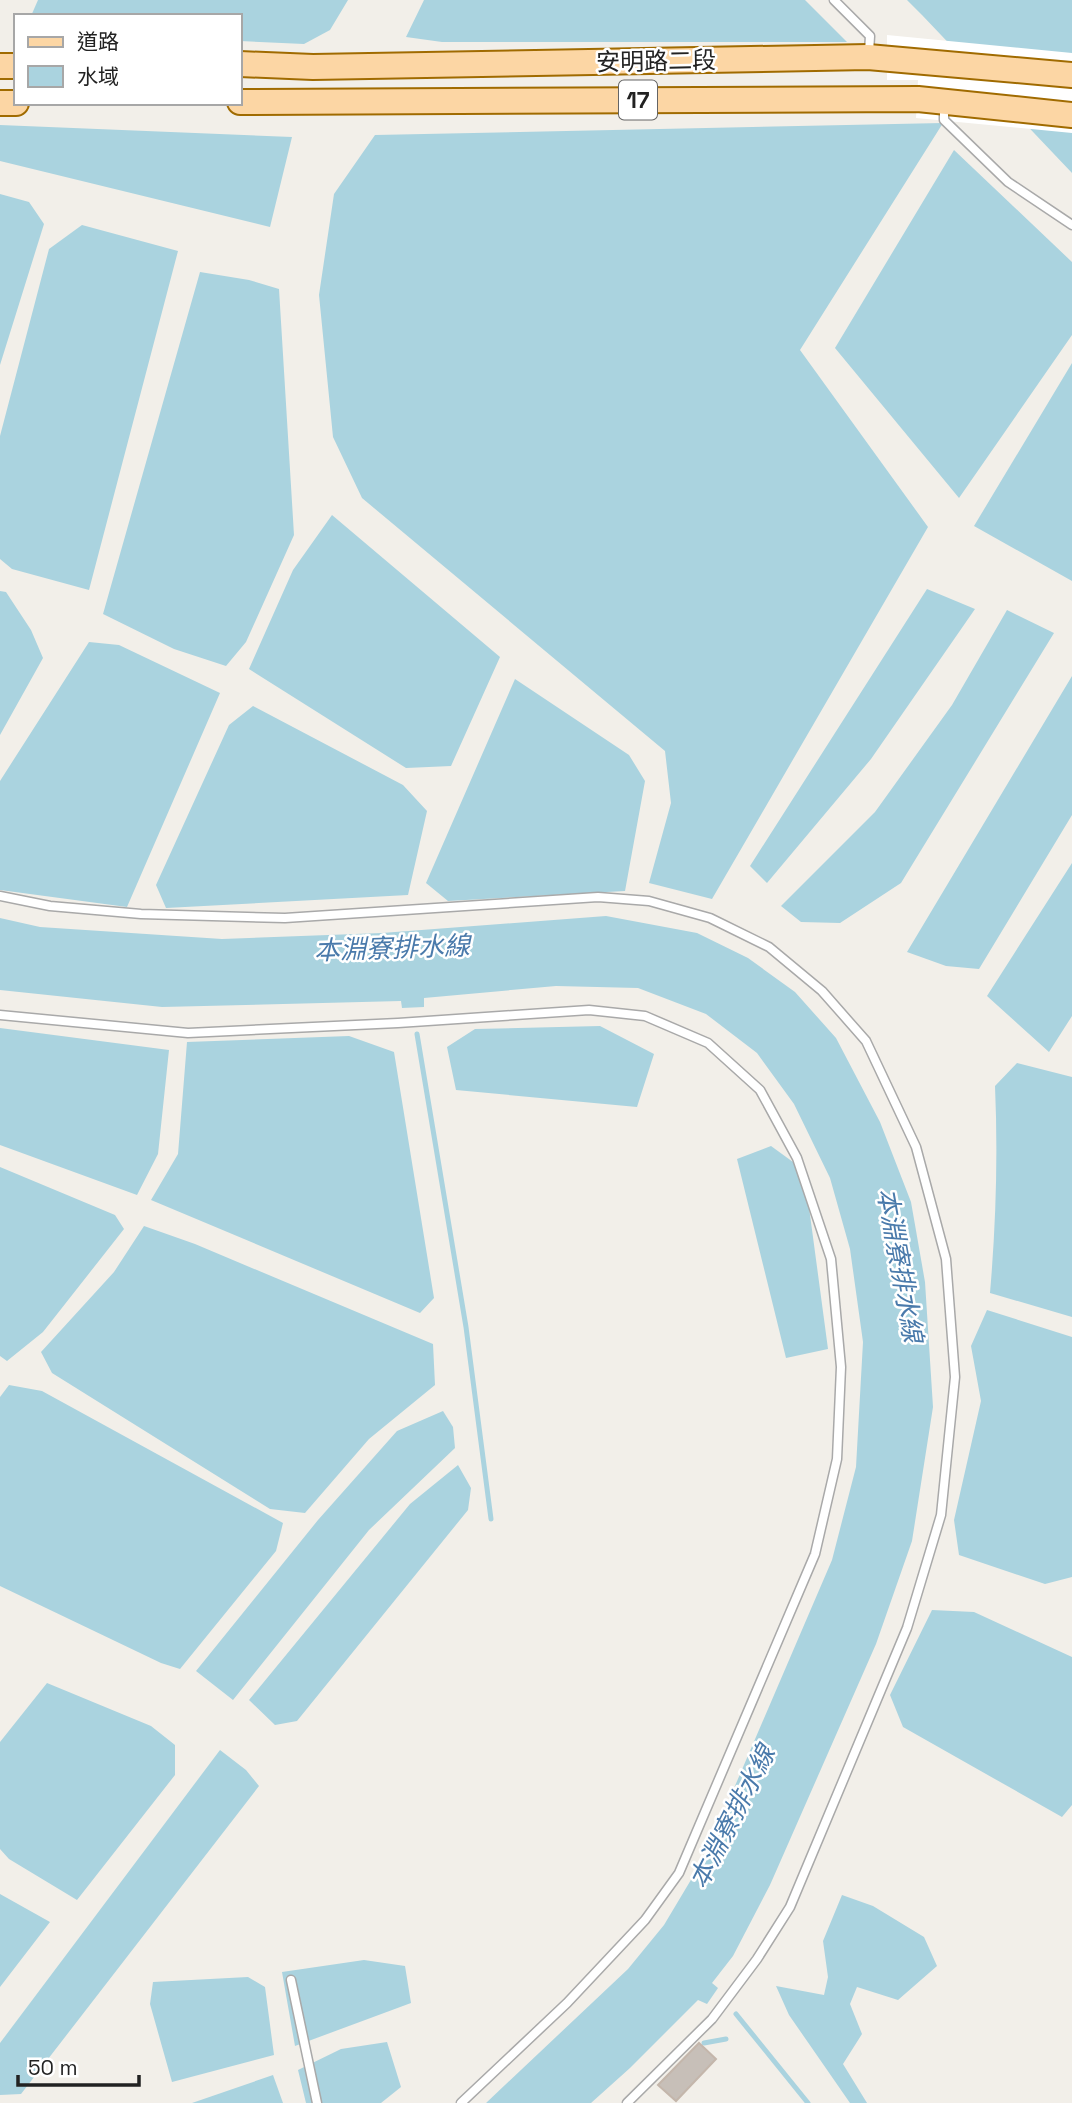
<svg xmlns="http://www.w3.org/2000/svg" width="1072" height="2103" font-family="'Space Grotesk','Noto Sans TC',sans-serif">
  <rect width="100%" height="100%" fill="#f2efe9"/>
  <path fill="#aad3df" d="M38 0H348L330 30 304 44 240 41V16H31Z
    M424 0H805L847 42H442L406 37Z
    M907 0H1072V173L922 15Z
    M943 123 800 350 928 527 712 899 649 883 671 803 665 751 362 498 333 437 319 295 334 194 375 135Z
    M0 125 292 137 270 227 0 161Z
    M954 150 1072 262V335L959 498 835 348Z
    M0 194 29 202 44 224 0 365Z
    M82 225 178 251 89 590 12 569 0 559V436L49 249Z
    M200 272 249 280 279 289 294 535 246 642 226 666 174 649 103 614Z
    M1072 363V581L974 526Z
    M332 515 500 657 451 766 406 768 249 669 293 570Z
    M927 589 975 609 871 759 767 883 750 866Z
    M0 591 6 592 31 630 43 658 0 735Z
    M1007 610 1054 633 901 883 840 923 801 922 781 906 875 812 952 705Z
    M89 642 119 645 220 693 127 907 0 890V781Z
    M1072 676V815L979 969 946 966 907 952Z
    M515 679 629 755 645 781 625 891 448 901 426 883Z
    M253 706 403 785 427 811 408 895 166 908 156 885 229 725Z
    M1072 863V1016L1049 1052 987 996Z
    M606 916 697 933 748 958 795 992 836 1038 880 1122 911 1202 925 1282 933 1407 912 1541 876 1644 770 1885 733 1956 712 1983 718 1988 707 2004 698 2000 630 2068 591 2103H486L628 1969 664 1925 704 1858 832 1560 856 1467 863 1342 850 1249 830 1178 794 1104 757 1053 706 1014 638 988 556 986 424 998V1007L402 1008 401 1001 162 1007 0 990V918L40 927 222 939 382 933Z
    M600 1026 654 1054 637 1107 456 1090 447 1047 475 1029Z
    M0 1028 169 1050 158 1154 137 1195 0 1145Z
    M349 1036 394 1052 434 1298 420 1313 151 1200 178 1154 187 1042Z
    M1017 1063 1072 1077V1317L990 1293C996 1223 998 1155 995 1086Z
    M771 1146 804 1170 828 1349 786 1358 737 1159Z
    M0 1167 115 1215 124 1229 43 1332 7 1361 0 1356Z
    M144 1226 195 1244 433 1344 435 1385 369 1439 305 1513 270 1509 52 1373 41 1352 114 1272Z
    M987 1310 1072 1337V1577L1045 1584 959 1555 954 1520 981 1401 971 1346Z
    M9 1385 42 1391 283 1523 276 1551 180 1669 161 1663 0 1586V1397Z
    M443 1411 453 1427 455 1448 369 1530 233 1700 196 1671 318 1520 397 1431Z
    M458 1465 471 1488 468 1510 297 1721 275 1725 249 1700 410 1504Z
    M932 1610 974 1612 1072 1657V1805L1062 1817 903 1727 890 1695Z
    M47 1683 151 1726 175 1745V1775L77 1900 9 1859 0 1849V1742Z
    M220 1750 246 1770 259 1786 21 2094 0 2095V2043Z
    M0 1894 50 1922 0 1987Z
    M842 1895 873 1906 924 1937 937 1966 898 2000 857 1987 850 2004 862 2034 843 2064 867 2103H850L789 2015 776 1986 824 1995 828 1977 823 1941Z
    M364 1960 405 1966 411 2003 295 2046 282 1972Z
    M248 1977 265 1987 274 2055 172 2082 150 2004 153 1982Z
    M387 2042 401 2087 381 2103H306L298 2070 341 2049Z
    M273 2075 283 2103H192Z"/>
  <path fill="#fff" d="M887 35 1072 53V133L916 118 918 80H887Z"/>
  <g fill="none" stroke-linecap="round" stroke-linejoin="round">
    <path stroke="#aad3df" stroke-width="5" d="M417 1034 466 1327 491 1519
      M736 2014 808 2103
      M704 2043 726 2039"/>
  </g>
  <path fill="#c7bfb8" stroke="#c4b6ab" stroke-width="2" d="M699 2043 716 2059 676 2101 658 2085Z"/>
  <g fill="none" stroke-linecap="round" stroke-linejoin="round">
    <g stroke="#a9a9a9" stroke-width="11">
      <path id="service" d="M834 0 870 36 869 52
        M944 104V120L1008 182 1072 225
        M0 896 50 906 141 914 285 918 598 897 649 901 710 918 769 947 822 991 866 1041 916 1147 946 1259 955 1377 941 1515 907 1628 790 1907 757 1959 712 2019 627 2103
        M0 1015 188 1033 398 1023 589 1010 645 1016 708 1043 760 1090 797 1158 831 1259 841 1367 837 1459 815 1554 679 1873 645 1920 567 2003 461 2103
        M291 1980 317 2103"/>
    </g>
    <g stroke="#a06b00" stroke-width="28">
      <path id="primary" d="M240 64 313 67 868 57 1072 75
        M0 66H16
        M240 102 918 99 1072 115
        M0 103H16"/>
    </g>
    <use href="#service" stroke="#fff" stroke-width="8"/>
    <use href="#primary" stroke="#fcd6a4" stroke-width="24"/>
  </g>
  <g text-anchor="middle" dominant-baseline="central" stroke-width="5" stroke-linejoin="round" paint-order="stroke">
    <rect fill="#fff" stroke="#646464" stroke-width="2" x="619" y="80.5" width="38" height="39" rx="5"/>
    <g font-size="23" font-weight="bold" fill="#222">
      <text x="638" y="100">17</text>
    </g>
    <g font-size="24" fill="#222" stroke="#fff">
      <text transform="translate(656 61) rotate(-1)">安明路二段</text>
    </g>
    <g font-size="26" font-style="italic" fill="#4a7aab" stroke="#fff">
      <text transform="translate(392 948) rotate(-2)">本淵寮排水線</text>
      <text transform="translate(900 1265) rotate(80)">本淵寮排水線</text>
      <text transform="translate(732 1817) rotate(-63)">本淵寮排水線</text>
    </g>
  </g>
  <rect x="14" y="14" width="228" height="91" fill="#ffffff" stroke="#a7a7a7" stroke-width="2"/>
  <rect x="28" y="37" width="35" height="10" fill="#fcd6a4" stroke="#a7a7a7" stroke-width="2"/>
  <text x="77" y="49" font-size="21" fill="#222222">道路</text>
  <rect x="28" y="66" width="35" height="21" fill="#aad3df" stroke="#a7a7a7" stroke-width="2"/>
  <text x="77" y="84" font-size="21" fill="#222222">水域</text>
  <path d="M18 2075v10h121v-10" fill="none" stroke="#222222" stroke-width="3.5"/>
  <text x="28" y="2075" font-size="21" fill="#222222" stroke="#ffffff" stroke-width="5" paint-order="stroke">50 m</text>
</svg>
